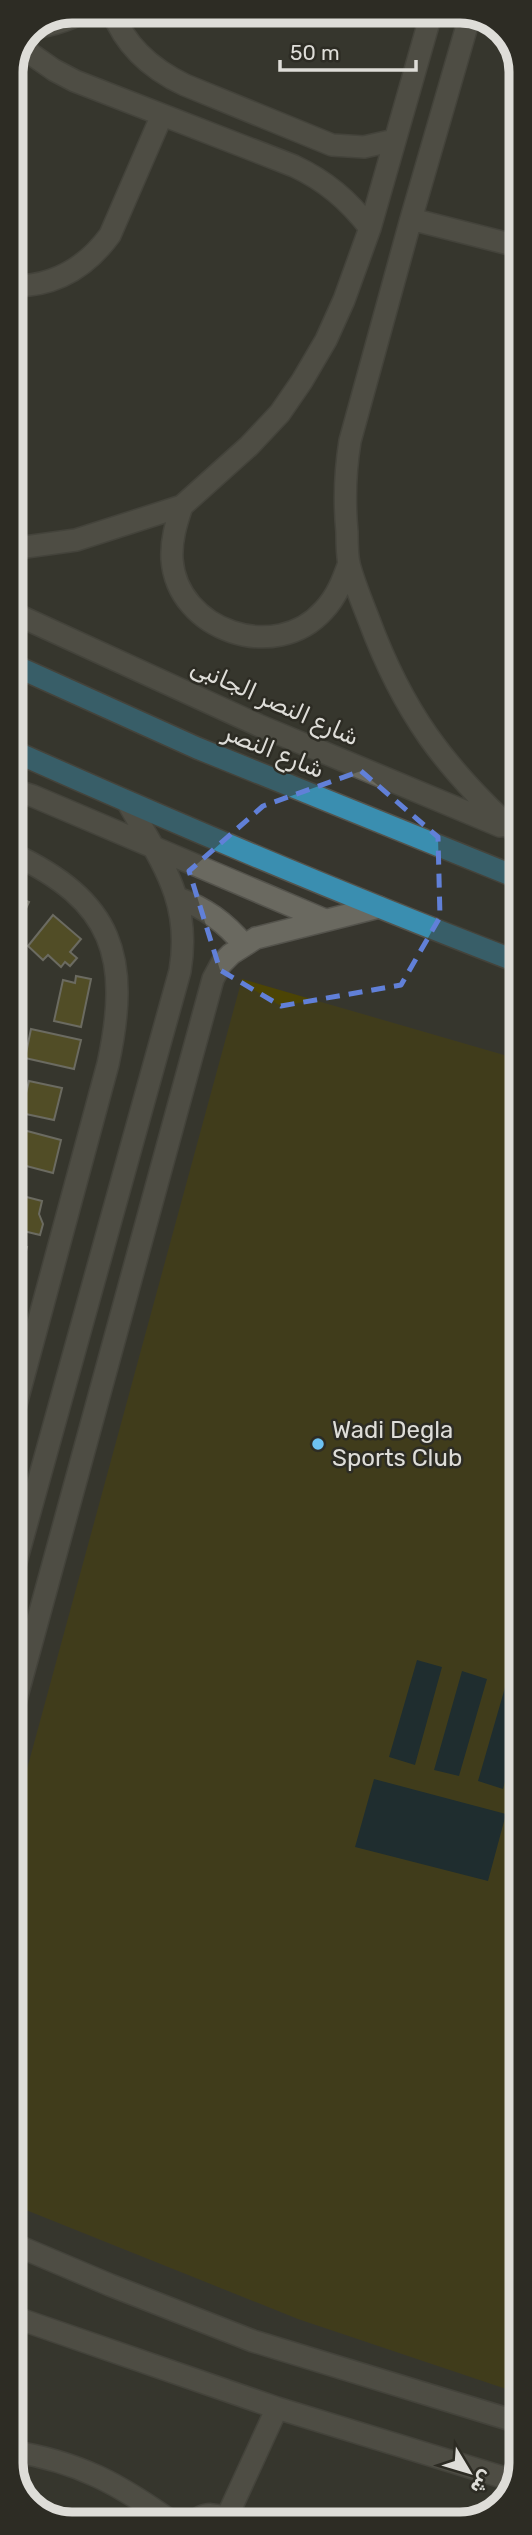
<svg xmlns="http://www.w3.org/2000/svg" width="532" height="2535" font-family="Rubik,'Noto Sans Arabic',sans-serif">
  <rect width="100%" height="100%" fill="#37362e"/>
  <path fill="#4c4405" d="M242 979 521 1060V2394L298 2319 11 2204V1828Z"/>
  <path fill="#032231" d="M417 1660 442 1667 415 1765 389 1757Z
    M462 1671 487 1679 459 1776 434 1770Z
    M506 1684 521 1688V1725L503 1789 478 1781Z
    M374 1779 506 1814 488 1881 355 1847Z"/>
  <path fill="#72681e" stroke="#abaa9f" stroke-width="2" d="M11 894 29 902 24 913 18 910 11 926Z
    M53 915 81 939 70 952 77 958 70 966 65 962 61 967 48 955 43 960 28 946Z
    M76 976 91 979 81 1027 54 1021 63 980 75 983Z
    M31 1029 81 1040 74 1069 25 1058Z
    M29 1081 62 1088 54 1120 21 1113Z
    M12 1127 61 1140 53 1173 11 1162Z
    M11 1193 42 1201 39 1214 43 1224 40 1235 11 1228Z
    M11 1242 27 1247 19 1280 11 1278Z"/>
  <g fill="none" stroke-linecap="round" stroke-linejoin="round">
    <g stroke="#54534c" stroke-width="24">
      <path id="minor" d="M112 11C125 46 151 69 185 85L332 145 364 147 395 140
        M471 12 411 219 350 441C345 472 344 501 347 532 347 542 347 554 349 564 354 583 362 602 369 620 403 712 444 767 516 833
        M28 28C50 27 67 21 86 11
        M21 47 54 70 75 81 294 166C326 181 348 200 370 228
        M411 219 521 247
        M11 286C53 287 85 269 110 235L162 115
        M182 506C176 524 171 540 172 559 177 631 276 664 324 610 337 596 343 580 349 563
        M11 549 76 540 182 506 249 446 280 413 302 381 326 340 344 300 370 228 432 11
        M11 612 258 725 500 826
        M11 789 33 796 325 920
        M11 853C114 901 131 957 108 1064L11 1423
        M178 898C205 908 225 922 244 945
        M11 1580 180 971C192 900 161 862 128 803
        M11 1718 213 979 221 964 231 954 256 938 379 907
        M11 2243 110 2285 253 2341 521 2423
        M11 2316 277 2408 515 2481
        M11 2451C80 2462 119 2484 175 2524
        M226 2519 277 2408
        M193 2524C203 2511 220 2512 230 2524"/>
    </g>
    <g stroke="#54534c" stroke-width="24">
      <path id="major" d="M11 664 197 748 521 879
        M11 750C179 825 349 897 521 963"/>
    </g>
    <use href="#minor" stroke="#6a6960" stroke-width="21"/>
    <use href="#major" stroke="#3a8eb0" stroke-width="21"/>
  </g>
  <path d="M0 0H532V2535H0ZM361 771 438 837 440 917 401 985 281 1006 220 970 189 871 263 806Z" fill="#37362e" fill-opacity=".55" fill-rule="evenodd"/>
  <path fill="none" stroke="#6180d8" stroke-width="5" stroke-dasharray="14 9" stroke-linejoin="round" d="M361 771 438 837 440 917 401 985 281 1006 220 970 189 871 263 806Z"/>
  <circle fill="#6dc2f3" stroke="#2d2c24" stroke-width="2.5" cx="318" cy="1444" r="7"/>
  <g text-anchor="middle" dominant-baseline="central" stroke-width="5" stroke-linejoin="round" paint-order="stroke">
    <g font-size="24" fill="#deddd8" stroke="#2d2c24">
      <text transform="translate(275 702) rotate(24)">شارع النصر الجانبى</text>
      <text transform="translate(274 751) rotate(22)">شارع النصر</text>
    </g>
    <g font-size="24" fill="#deddd8" stroke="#2d2c24" text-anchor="start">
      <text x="332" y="1430">Wadi Degla<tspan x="332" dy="28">Sports Club</tspan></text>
    </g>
  </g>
  <path d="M0 0H532V2535H0ZM72 23H460A49 49 0 0 1 509 72V2463A49 49 0 0 1 460 2512H72A49 49 0 0 1 23 2463V72A49 49 0 0 1 72 23Z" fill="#2d2c24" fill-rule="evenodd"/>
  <path fill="none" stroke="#deddd8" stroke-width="9" d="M72 23H460A49 49 0 0 1 509 72V2463A49 49 0 0 1 460 2512H72A49 49 0 0 1 23 2463V72A49 49 0 0 1 72 23Z"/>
  <g transform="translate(469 2472) rotate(128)" stroke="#2d2c24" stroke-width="5" paint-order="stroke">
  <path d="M0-5L12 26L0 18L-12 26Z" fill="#deddd8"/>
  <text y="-10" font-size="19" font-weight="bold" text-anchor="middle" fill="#deddd8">ش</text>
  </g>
  <path d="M280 60v10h136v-10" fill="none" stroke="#deddd8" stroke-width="3.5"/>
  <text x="290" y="60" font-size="21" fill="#deddd8" stroke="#2d2c24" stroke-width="5" paint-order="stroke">50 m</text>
</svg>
